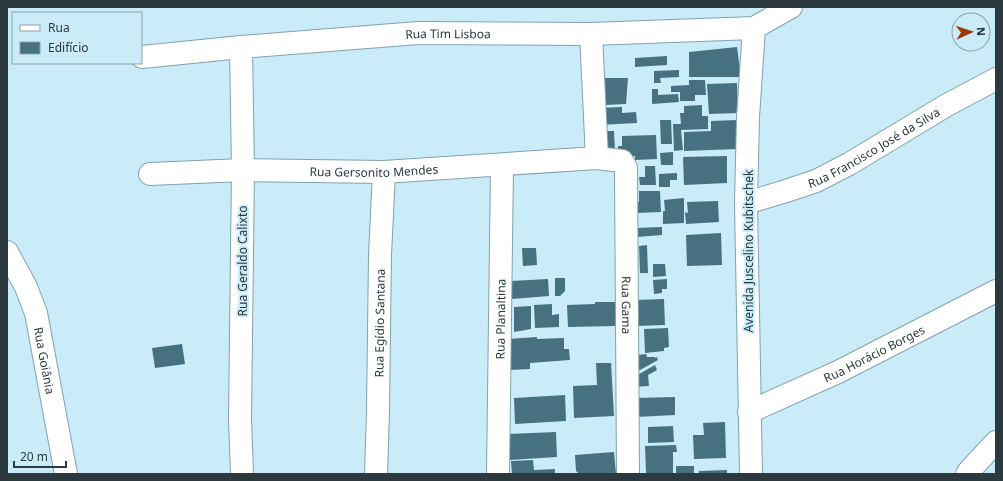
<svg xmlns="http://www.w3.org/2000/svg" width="1003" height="481" font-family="'Noto Sans',sans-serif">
  <rect width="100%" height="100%" fill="#caebf8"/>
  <path fill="#477180" d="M737 47 741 77H689V52Z
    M667 56V65L635 67V58Z
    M679 70V77L660 78 661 83H654V71Z
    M601 78H628L626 104 605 105 606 96 597 95Z
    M689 80H705L706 95H695V101H680V92H671V86L689 85Z
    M737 83 738 113 709 114 707 84Z
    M652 89H658V95L678 94 679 102 652 104Z
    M702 105V116H708V129L681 130 683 150 674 151 673 124H681L680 113H684V106Z
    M622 107V113L636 112 637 123 598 125V108Z
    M660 120H671L672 144H661Z
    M737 120 738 149 684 151V132L711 131V121Z
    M600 131H614L615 151H600Z
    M656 135 657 159 635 160V156H618V146H622V136Z
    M673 152V165H661L660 153Z
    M727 156V183L684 185 683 157Z
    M645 166H655L656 185H640L639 177H645Z
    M677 173V180H670V187H659V174Z
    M639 191H660L661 212 636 213V202H639Z
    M684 198V223L663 224V211H665L664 200Z
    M718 201 719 222 686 224 685 212 688 213 687 202Z
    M662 227V235L637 237 636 228Z
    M721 233 722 265 687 266 686 235Z
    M647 245 648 273H640L639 246Z
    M522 248H536L537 265 523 266Z
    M653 264H665L666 276 653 277Z
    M555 278H565V291L560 296H555Z
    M548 279 549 296 512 299 511 281Z
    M667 279V289H662V293L654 294 653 280Z
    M664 299 665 325 635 326 634 300Z
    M595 302H615V326L568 327 567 305 595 304Z
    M552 304V315L559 314V327L535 328 534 305Z
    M531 306V329L514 332V307Z
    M668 328 669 347 664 348V351L645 353 644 329Z
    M537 337V339L564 338V349H569L570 360 530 363V369L510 370 508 339Z
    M182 344 185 364 155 368 152 348Z
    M646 354 647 357H655V358L657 357 658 360 631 375 630 356Z
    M596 363H611L614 416 574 418 573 386 597 385Z
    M655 365 657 370 648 375 649 386 633 387 632 378Z
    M565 395 566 421 515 424 514 398Z
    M675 397V415L636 417V398Z
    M725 422 726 458 694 459 693 435H704L703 423Z
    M673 426 674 442 648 443V427Z
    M556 432 557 457 509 460 508 434Z
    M676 445 677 452H673V473H646L645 446Z
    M614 452 616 474H579L576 471 575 455Z
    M533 460 534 470 555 469V474H512L511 461Z
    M676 466H694V474H676Z
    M727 470V474H699V471Z"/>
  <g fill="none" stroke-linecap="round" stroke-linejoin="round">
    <g stroke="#82a2ae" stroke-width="24">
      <g id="minor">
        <path d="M591 34 597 158"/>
        <path d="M241 47 243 170 240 419 242 474"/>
        <path id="s1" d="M142 57 241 47 418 33 591 34 754 28 791 7"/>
        <path id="s2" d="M150 174 243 170 384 172 597 158 622 161 626 168 628 474"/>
        <path id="s3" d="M746 203 783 192 816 181 849 164 947 105 996 79"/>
        <path id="s4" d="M7 252 26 287 36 313 66 474"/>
        <path id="s5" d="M749 412 838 372 996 291"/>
        <path id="s6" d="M376 474 378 411 380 255 384 172"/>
        <path id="s7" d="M498 474 502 165"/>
        <path d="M751 474 746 203 748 117 754 28"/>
        <path d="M967 474 969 471 996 442"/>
      </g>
    </g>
    <use href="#minor" stroke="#fff" stroke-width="22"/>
  </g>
  <g text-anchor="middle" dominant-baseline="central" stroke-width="4" stroke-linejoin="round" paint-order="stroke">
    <g font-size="12" fill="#2c393e" stroke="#caebf8">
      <text stroke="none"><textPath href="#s1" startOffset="307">Rua Tim Lisboa</textPath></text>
      <text stroke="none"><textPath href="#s3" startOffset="140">Rua Francisco José da Silva</textPath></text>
      <text stroke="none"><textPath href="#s2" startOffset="224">Rua Gersonito Mendes</textPath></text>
      <text transform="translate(748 251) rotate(-90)">Avenida Juscelino Kubitschek</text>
      <text transform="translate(242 261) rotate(-90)">Rua Geraldo Calixto</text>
      <text stroke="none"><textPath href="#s2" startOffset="618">Rua Gama</textPath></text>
      <text stroke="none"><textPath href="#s7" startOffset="155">Rua Planaltina</textPath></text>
      <text stroke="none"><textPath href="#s6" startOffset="151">Rua Egídio Santana</textPath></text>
      <text stroke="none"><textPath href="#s5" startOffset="138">Rua Horácio Borges</textPath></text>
      <text stroke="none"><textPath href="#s4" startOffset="116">Rua Goiânia</textPath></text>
    </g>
  </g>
  <rect width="1003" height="481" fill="none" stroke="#2c393e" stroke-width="16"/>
  <rect x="12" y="12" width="130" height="52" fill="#caebf8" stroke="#8ba4ae"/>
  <rect x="20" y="25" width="20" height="6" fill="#ffffff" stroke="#8ba4ae"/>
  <text x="48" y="32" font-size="12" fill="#2c393e">Rua</text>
  <rect x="20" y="42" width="20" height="12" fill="#477180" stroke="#8ba4ae"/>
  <text x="48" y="52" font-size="12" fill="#2c393e">Edifício</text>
  <g transform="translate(971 32) rotate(87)"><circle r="19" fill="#caebf8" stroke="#8ba4ae"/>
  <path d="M0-3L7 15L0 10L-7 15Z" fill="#9b3800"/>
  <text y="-6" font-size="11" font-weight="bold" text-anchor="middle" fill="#2c393e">N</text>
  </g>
  <path d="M14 461v6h52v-6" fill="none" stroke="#2c393e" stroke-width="2"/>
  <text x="20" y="461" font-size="12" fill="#2c393e" stroke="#caebf8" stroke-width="3" paint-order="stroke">20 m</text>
</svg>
